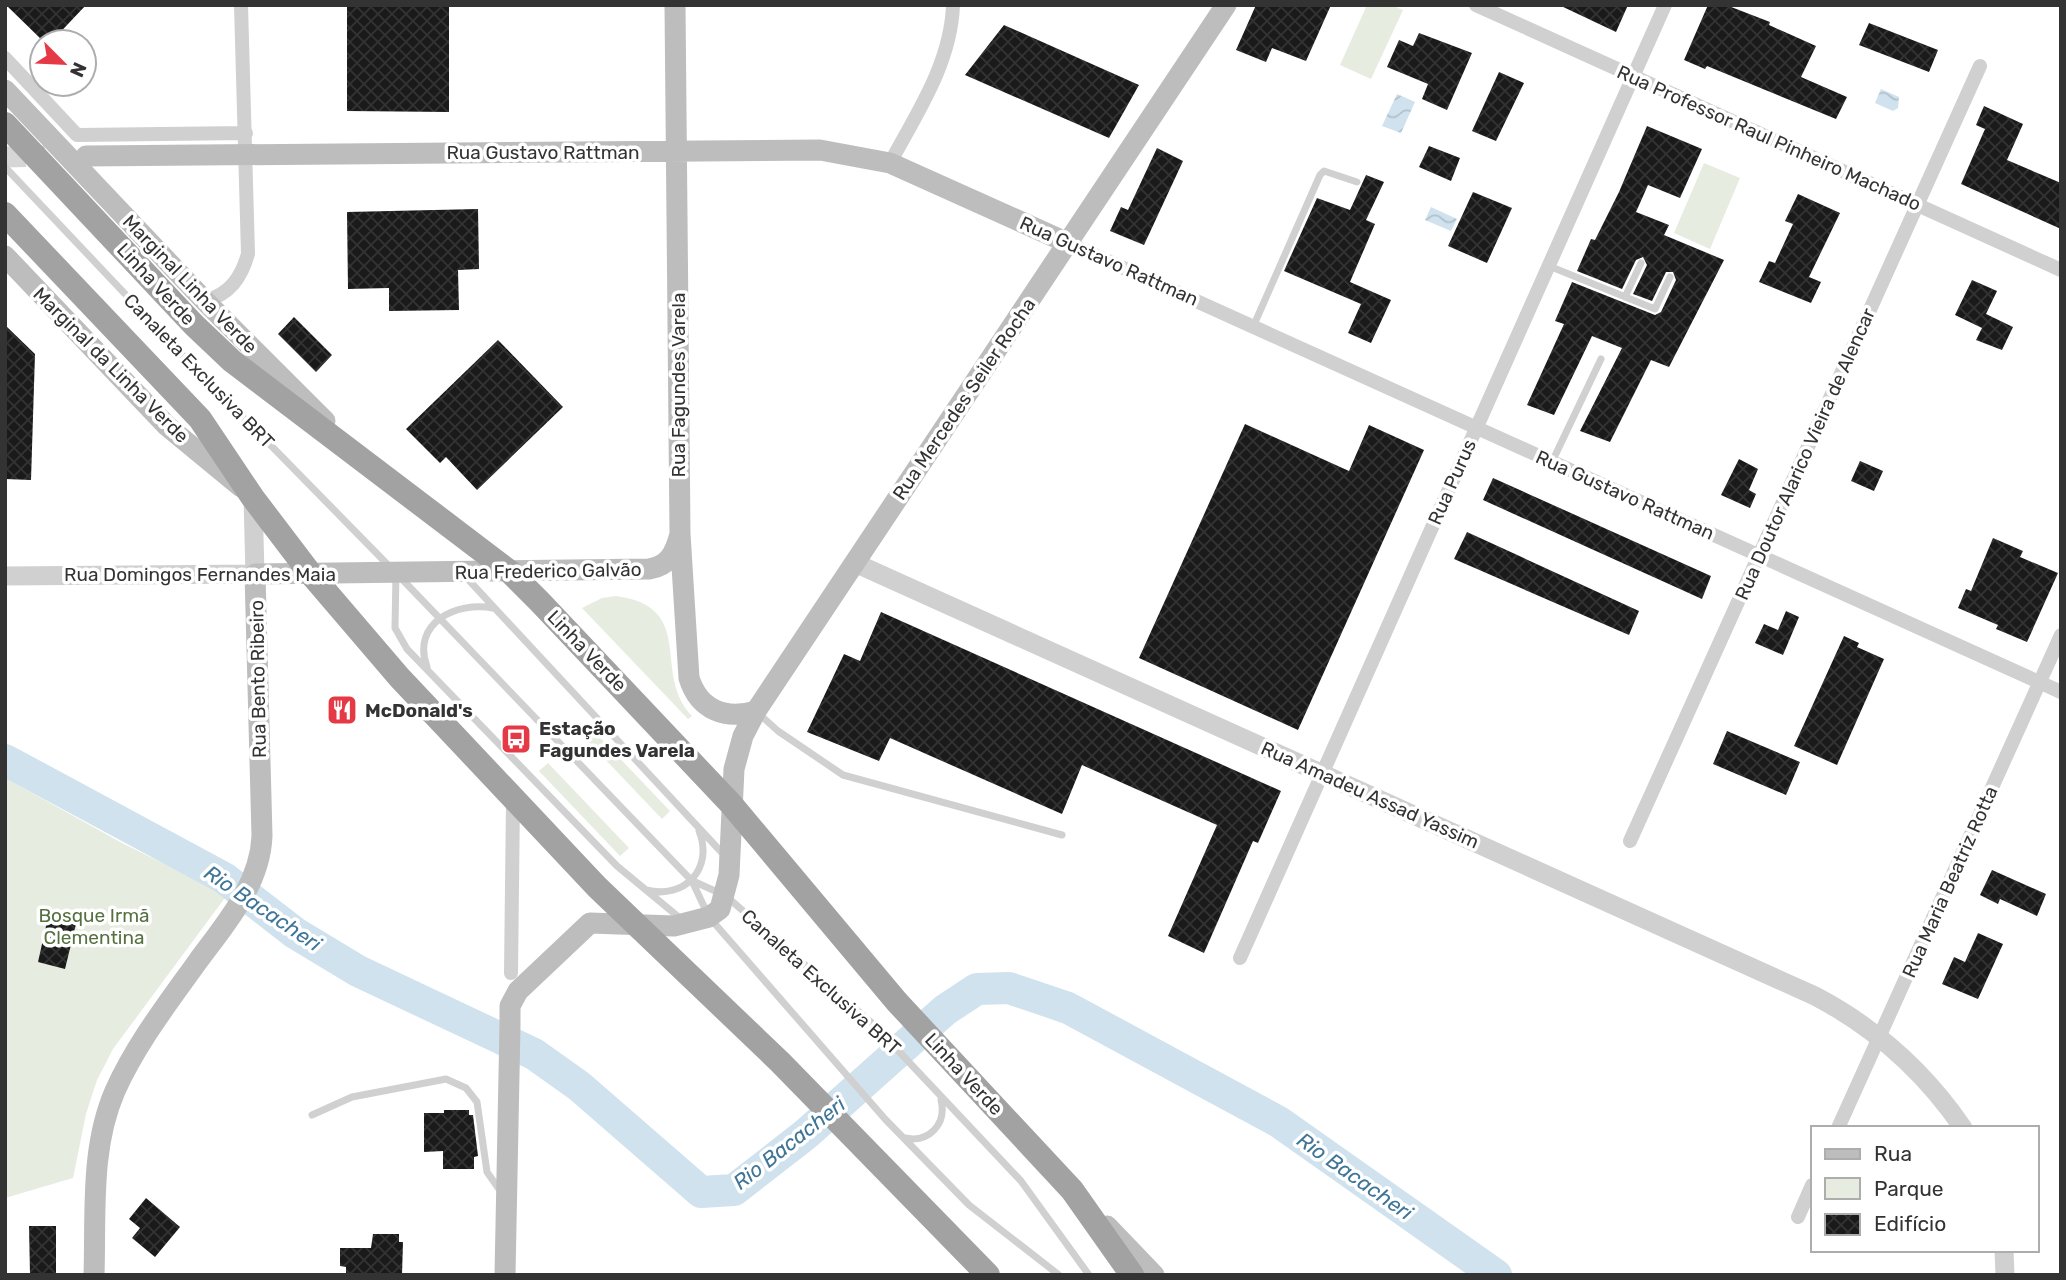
<svg xmlns="http://www.w3.org/2000/svg" width="2066" height="1280" font-family="Rubik,sans-serif">
  <defs>
    <pattern id="water-waves" width="16" height="10" patternUnits="userSpaceOnUse" patternTransform="scale(1.75)"><rect width="16" height="10" fill="#cfe2ee"/><path d="M0 5q4-4 8 0t8 0" fill="none" stroke="#b2c2cd"/></pattern>
    <pattern id="building-cross-hatch" width="8" height="8" patternUnits="userSpaceOnUse" patternTransform="scale(1.75)"><rect width="8" height="8" fill="#1a1a1a"/><path d="M0 0l8 8M0 8l8-8" fill="none" stroke="#333"/></pattern>
  </defs>
  <rect width="100%" height="100%" fill="#fff"/>
  <path fill="#e6ecdf" d="M1367 5H1391L1403 10 1371 79 1340 65Z
    M1704 163 1740 178 1710 249 1674 233Z
    M616 596C698 607 651 674 692 716L688 719 582 608 602 598Z
    M590 727 670 811 662 819 582 735Z
    M548 763 629 848 620 856 539 771Z
    M5 778 122 843 227 895 113 1049 97 1080 86 1114 73 1178 5 1198Z"/>
  <path fill="url(#water-waves)" d="M1881 89 1899 97 1898 108 1893 111 1875 103Z
    M1397 94 1415 102 1401 133 1382 126Z
    M1431 207 1457 219 1451 231 1425 220Z"/>
  <g fill="none" stroke-linecap="round" stroke-linejoin="round">
    <path stroke="#cfe2ee" stroke-width="32" d="M5 760 224 878 295 933 358 971 534 1054 579 1086 701 1192 734 1190 806 1134 945 1010 977 989 1009 988 1068 1008 1279 1122 1496 1275"/>
  </g>
  <path fill="url(#building-cross-hatch)" d="M6 5H86L51 42H44Z
    M347 5H449V112L347 111Z
    M1256 5H1331L1306 61 1272 48 1266 62 1236 50Z
    M1559 5H1628L1616 32Z
    M1708 5H1726L1770 22 1769 25 1816 46 1801 77 1847 97 1836 119 1707 66 1705 69 1684 60Z
    M1869 23 1938 50 1929 72 1859 45Z
    M1004 25 1139 85 1109 138 965 75Z
    M1419 33 1472 53 1447 110 1422 99 1428 84 1387 67 1399 40 1413 46Z
    M1499 72 1524 83 1496 141 1472 131Z
    M1984 106 2023 124 2007 160 2061 183V229L1961 184 1985 129 1976 125Z
    M1647 126 1702 149 1680 198 1648 185 1636 212 1669 225 1664 235 1724 260 1669 367 1651 360 1610 442 1580 431 1622 348 1592 336 1554 415 1527 405 1564 324 1555 321 1572 282 1655 315 1661 312 1676 280 1673 272H1666L1652 301 1633 294 1647 265 1643 257 1636 260 1622 289 1577 271 1591 239 1595 240 1619 192Z
    M1429 146 1460 158 1451 181 1419 167Z
    M1157 148 1183 161 1144 245 1110 231 1121 207 1128 210Z
    M1366 175 1384 182 1366 220 1375 224 1350 282 1391 300 1371 343 1348 333 1361 304 1284 271 1317 198 1350 210Z
    M1473 192 1512 208 1487 263 1448 246Z
    M1798 194 1840 213 1809 277 1821 282 1811 303 1759 282 1769 261 1775 263 1793 224 1785 221Z
    M478 209 479 269 458 270 459 310 389 311V288L348 289 347 212Z
    M1972 280 1997 291 1986 314 2013 327 2002 350 1976 340 1982 328 1955 315Z
    M294 317 332 355 316 372 278 334Z
    M5 325 35 354 31 480 5 479Z
    M498 340 563 407 477 490 446 457 440 463 406 429Z
    M1245 424 1349 471 1369 425 1424 450 1298 730 1139 658Z
    M1739 459 1758 469 1749 490 1756 494 1750 508 1721 495Z
    M1860 461 1883 471 1874 491 1851 481Z
    M1493 478 1711 576 1702 599 1483 500Z
    M1467 532 1639 611 1629 635 1454 559Z
    M1993 538 2023 551 2020 557 2058 573 2027 642 1996 629 1998 625 1958 608 1966 589 1971 591Z
    M1786 611 1799 617 1783 655 1755 643 1764 624 1778 630Z
    M881 612 1281 791 1258 843 1253 841 1204 953 1168 936 1217 825 1082 765 1062 814 890 738 879 761 807 732 844 654 860 661Z
    M1844 636 1859 643 1857 647 1884 659 1837 765 1794 746Z
    M1727 731 1800 762 1786 795 1713 764Z
    M1992 870 2046 894 2037 916 2000 899 1998 904 1980 895Z
    M48 917 76 924 65 969 38 962Z
    M1978 933 2003 944 1978 999 1942 984 1954 957 1965 962Z
    M444 1110H469V1115H473L478 1156 474 1157V1169H443V1151L424 1152V1113H444Z
    M146 1198 180 1227 155 1257 132 1238 140 1228 129 1219Z
    M29 1226H56V1274H30Z
    M373 1234H399V1242H403L402 1275H346V1267L340 1266V1248H371Z"/>
  <g fill="none" stroke-linecap="round" stroke-linejoin="round">
    <path stroke="#d6d6d6" stroke-width="21" stroke-dasharray="21 10" stroke-linecap="butt" d="M5 157 45 156"/>
    <path stroke="#d0d0d0" stroke-width="7" d="M5 167 197 370 390 567
      M1549 266 1655 309 1670 277
      M1625 297 1641 263
      M1253 327 1320 175 1324 171 1357 182
      M1552 462 1601 359
      M396 573 395 628 407 649 617 866 681 919
      M464 575 725 856
      M399 576 692 881 709 917 885 1119 969 1205 1059 1275
      M427 667C411 623 456 601 493 608
      M758 713 778 731 843 775 1062 835
      M693 881 726 896 873 1024 1021 1181 1089 1275
      M646 890C685 900 714 868 699 831
      M312 1115 352 1097 446 1079 466 1088 477 1102 487 1172 501 1192
      M905 1138C929 1143 947 1124 941 1100"/>
    <path stroke="#d0d0d0" stroke-width="14" d="M1476 5 2061 270
      M5 58 77 135 246 133
      M890 163C917 113 951 63 953 5
      M1068 243 2061 692
      M205 301C230 294 241 278 248 254L241 5
      M1630 841 1980 66
      M1240 958 1665 5
      M511 973 513 800
      M1838 1128 2061 635
      M1798 1217 1812 1185"/>
    <path stroke="#d0d0d0" stroke-width="19" d="M855 563 1815 996C1876 1028 1924 1071 1963 1128
      M5 576 255 574 253 498
      M2004 1250 2005 1275"/>
    <path stroke="#bdbdbd" stroke-width="21" d="M675 5 680 534 689 678C699 710 725 720 756 711
      M5 90 205 301 325 421
      M86 156 820 150 890 163 1068 243
      M5 256 167 426 241 487
      M1107 1226 1154 1275
      M94 1275C96 1214 90 1148 115 1091 136 1044 168 1003 198 961 226 923 260 885 262 836L255 574 649 569C669 566 675 553 680 534
      M505 1275 510 1025V1006L518 991 590 923 674 926 709 917 720 909 729 875 734 769 743 736 756 711 1226 5"/>
    <path stroke="#a2a2a2" stroke-width="24" d="M5 124 194 325 232 361 510 572 540 602 731 804 897 1002 1072 1190 1132 1275
      M5 214 200 419 253 498 310 573 399 677 597 887 780 1062 988 1275"/>
  </g>
  <defs>
    <g id="restaurant-square" transform="scale(1.575)"><rect x="-9" y="-9" width="18" height="18" rx="4" fill="#e63946" stroke="#fff"/><path d="M-5-6h1v4h1v-4h1v4h1v-4h1v5L-1.5 .5V6h-2V.5L-5-1ZM5-6V6H3V1.5H1.5Q1.5-4 5-6Z" fill="#fff"/></g>
    <g id="bus-square" transform="scale(1.575)"><rect x="-9" y="-9" width="18" height="18" rx="4" fill="#e63946" stroke="#fff"/><path d="M-5-6H5V4H4V6H2V4H-2V6H-4V4H-5ZM-3.5-4V0h7V-4ZM-3.5 1.2v1.5H-2V1.2ZM2 1.2v1.5H3.5V1.2Z" fill="#fff"/></g>
  </defs>
  <g fill-rule="evenodd">
    <use href="#restaurant-square" x="342" y="710"/>
    <use href="#bus-square" x="516" y="739"/>
  </g>
  <g text-anchor="middle" dominant-baseline="central" stroke-width="7" stroke-linejoin="round" paint-order="stroke">
    <g font-size="19" fill="#333" stroke="#fff">
      <text transform="translate(1769 138) rotate(24)">Rua Professor Raul Pinheiro Machado</text>
      <text x="543" y="152">Rua Gustavo Rattman</text>
      <text transform="translate(1109 261) rotate(24)">Rua Gustavo Rattman</text>
      <text transform="translate(156 284) rotate(47)">Linha Verde</text>
      <text transform="translate(190 284) rotate(46)">Marginal Linha Verde</text>
      <text transform="translate(111 365) rotate(45)">Marginal da Linha Verde</text>
      <text transform="translate(199 371) rotate(46)">Canaleta Exclusiva BRT</text>
      <text transform="translate(678 385) rotate(-90)">Rua Fagundes Varela</text>
      <text transform="translate(964 399) rotate(-56)">Rua Mercedes Seiler Rocha</text>
      <text transform="translate(1805 454) rotate(-66)">Rua Doutor Alarico Vieira de Alencar</text>
      <text transform="translate(1452 482) rotate(-66)">Rua Purus</text>
      <text transform="translate(1625 495) rotate(24)">Rua Gustavo Rattman</text>
      <text transform="translate(548 571) rotate(-1)">Rua Frederico Galvão</text>
      <text x="200" y="574">Rua Domingos Fernandes Maia</text>
      <text transform="translate(587 651) rotate(46)">Linha Verde</text>
      <text transform="translate(258 679) rotate(-91)">Rua Bento Ribeiro</text>
      <text transform="translate(1370 795) rotate(24)">Rua Amadeu Assad Yassim</text>
      <text transform="translate(1950 882) rotate(-66)">Rua Maria Beatriz Rotta</text>
      <text transform="translate(821 982) rotate(42)">Canaleta Exclusiva BRT</text>
      <text transform="translate(964 1074) rotate(47)">Linha Verde</text>
    </g>
    <g font-size="19" font-weight="bold" fill="#333" stroke="#fff" text-anchor="start">
      <text x="365" y="710">McDonald's</text>
      <text x="539" y="728">Estação<tspan x="539" dy="22">Fagundes Varela</tspan></text>
    </g>
    <g font-size="19" fill="#56703f" stroke="#fff">
      <text x="94" y="915">Bosque Irmã<tspan x="94" dy="22">Clementina</tspan></text>
    </g>
    <g font-size="21" font-style="italic" fill="#3f7597" stroke="#fff">
      <text transform="translate(263 908) rotate(34)">Rio Bacacheri</text>
      <text transform="translate(789 1143) rotate(-38)">Rio Bacacheri</text>
      <text transform="translate(1355 1176) rotate(35)">Rio Bacacheri</text>
    </g>
  </g>
  <rect width="2066" height="1280" fill="none" stroke="#333333" stroke-width="14"/>
  <rect x="1811" y="1126" width="228" height="126" fill="#ffffff" stroke="#adadad" stroke-width="2"/>
  <rect x="1825" y="1149" width="35" height="10" fill="#bdbdbd" stroke="#adadad" stroke-width="2"/>
  <text x="1874" y="1161" font-size="21" fill="#333333">Rua</text>
  <rect x="1825" y="1178" width="35" height="21" fill="#e6ecdf" stroke="#adadad" stroke-width="2"/>
  <text x="1874" y="1196" font-size="21" fill="#333333">Parque</text>
  <rect x="1825" y="1214" width="35" height="21" fill="url(#building-cross-hatch)" stroke="#adadad" stroke-width="2"/>
  <text x="1874" y="1231" font-size="21" fill="#333333">Edifício</text>
  <g transform="translate(63 63) rotate(114)"><circle r="33" fill="#ffffff" stroke="#adadad" stroke-width="2"/>
  <path d="M0-5L12 26L0 18L-12 26Z" fill="#e63946"/>
  <text y="-10" font-size="19" font-weight="bold" text-anchor="middle" fill="#333333">N</text>
  </g>
</svg>
